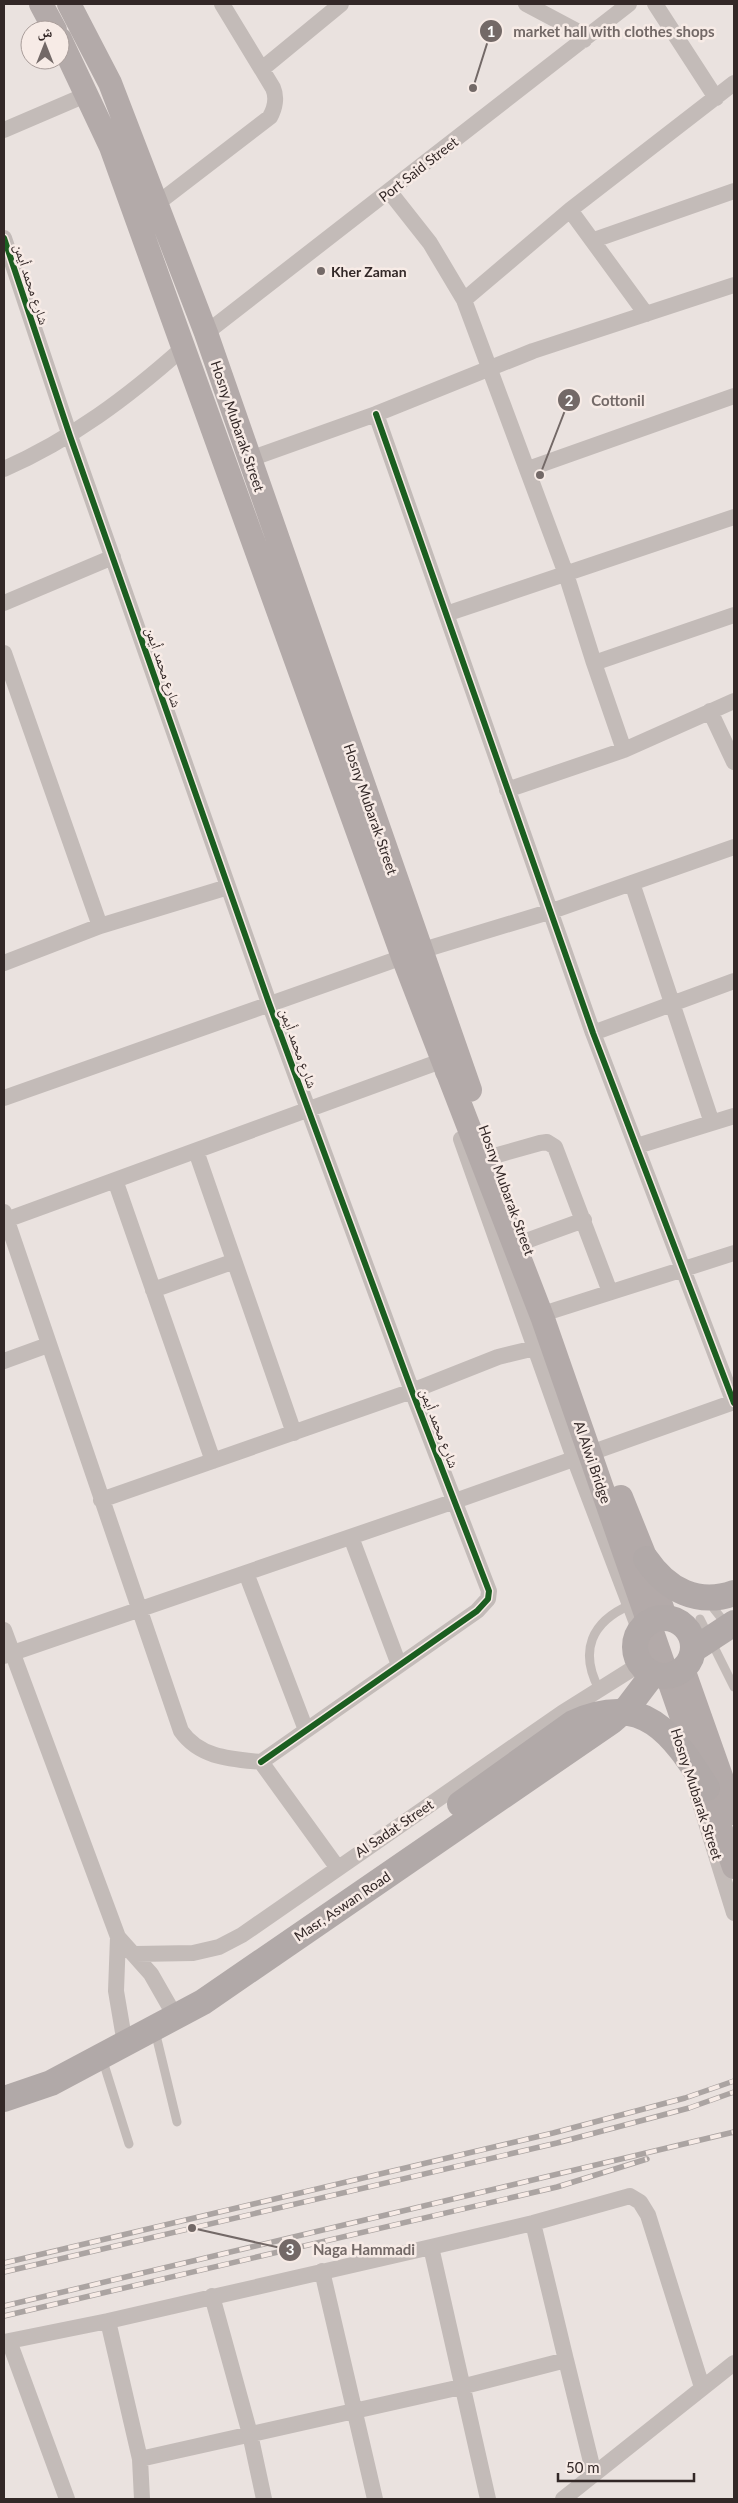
<svg xmlns="http://www.w3.org/2000/svg" width="738" height="2503" font-family="Lato,'Noto Naskh Arabic',sans-serif">
  <rect width="100%" height="100%" fill="#eae2df"/>
  <g fill="none" stroke-linecap="round" stroke-linejoin="round">
    <path stroke="#c3bbb8" stroke-width="9" d="M714 1609 726 1624
      M700 1619 734 1687
      M599 1689C579 1651 591 1622 630 1605
      M155 2031 177 2122
      M102 2058 129 2144"/>
    <path stroke="#c3bbb8" stroke-width="16" d="M526 4 575 30 584 40
      M655 4 716 98
      M262 69 341 4
      M4 130 88 94
      M389 191 430 243 464 300 566 574 594 663 624 750
      M158 203 270 117C275 108 277 97 273 88L222 4
      M570 210 646 314
      M4 238 70 436 269 1003 412 1391 489 1591 488 1599 477 1611 261 1762
      M594 240 734 191
      M464 300 570 210 734 83
      M206 333 629 4
      M376 414 593 1033 734 1403
      M250 459 376 414 533 351 734 285
      M4 469C72 439 128 397 183 348
      M528 469 734 396
      M4 603 113 557
      M446 614 734 517
      M4 653 100 926
      M594 663 734 615
      M710 711 734 762
      M507 790 624 750 734 701
      M632 883 712 1123
      M420 951 552 911 734 847
      M4 963 100 926 228 887
      M593 1033 734 981
      M4 1098 403 957
      M461 1139 574 1458 638 1626
      M637 1146 734 1116
      M196 1151 294 1433
      M494 1156 540 1143 547 1142 555 1147 610 1292
      M115 1180 213 1461
      M4 1212 181 1731C200 1758 231 1759 261 1762L337 1867
      M6 1220 441 1061 443 1073
      M526 1241 584 1220
      M153 1290 232 1262
      M552 1311 734 1253
      M4 1361 48 1345
      M101 1500 412 1391 498 1357 535 1348
      M351 1537 399 1665
      M246 1573 306 1730
      M4 1630 118 1937 151 1974 175 2016
      M4 1656 455 1501 734 1402
      M698 1797 734 1913
      M118 1937 116 1991 125 2044
      M136 1954 193 1953 219 1947 242 1935 562 1713 640 1664
      M533 2223 566 2360
      M431 2247 488 2499
      M322 2271 375 2499
      M212 2296 250 2434 264 2499
      M108 2321 140 2459 461 2387 566 2360 594 2474
      M9 2341 67 2499
      M4 2342 108 2321 431 2247 533 2223 630 2196 640 2202 648 2215 702 2387
      M140 2459 142 2499
      M563 2499 734 2363"/>
    <path stroke="#b3aaa9" stroke-width="24" d="M41 4 55 30
      M69 4 110 83 206 333 470 1090
      M60 39 111 147 403 957 543 1319 734 1867
      M621 1497 646 1559 665 1617
      M683 1669 734 1813"/>
    <path stroke="#b1a9a8" stroke-width="26" d="M646 1559C667 1590 698 1606 734 1593
      M635 1647a29 29 0 1 1 58 0a29 29 0 1 1-58 0Z
      M693 1650 734 1623
      M460 1804 573 1723C644 1691 672 1733 707 1788
      M4 2099 51 2083 203 2002 612 1721 628 1707 653 1674"/>
    <g stroke="#aba4a2" stroke-width="5.5">
      <path id="rail" d="M4 2263 553 2133 685 2098 734 2081
        M4 2272 557 2143 689 2108 734 2092
        M4 2306 734 2132
        M4 2316 557 2187 647 2159"/>
    </g>
    <use href="#rail" stroke="#f7ebe6" stroke-width="4" stroke-dasharray="11" stroke-linecap="butt"/>
    <g stroke="#f7ebe6" stroke-width="9">
      <path id="cycleway" d="M4 238 70 436 269 1003 412 1391 489 1591 488 1599 477 1611 261 1762
        M376 414 593 1033 734 1403"/>
    </g>
    <use href="#cycleway" stroke="#1b5e20" stroke-width="6"/>
  </g>
  <circle fill="#736967" stroke="#f7ebe6" stroke-width="2" cx="321" cy="271" r="5"/>
  <g text-anchor="middle" dominant-baseline="central" stroke-width="5" stroke-linejoin="round" paint-order="stroke">
    <g font-size="14" fill="#332827" stroke="#f7ebe6">
      <text transform="translate(418 169) rotate(-38)">Port Said Street</text>
      <text transform="translate(32 284) rotate(72)">شارع محمد أيمن</text>
      <text transform="translate(238 426) rotate(71)">Hosny Mubarak Street</text>
      <text transform="translate(164 667) rotate(71)">شارع محمد أيمن</text>
      <text transform="translate(371 809) rotate(71)">Hosny Mubarak Street</text>
      <text transform="translate(299 1048) rotate(70)">شارع محمد أيمن</text>
      <text transform="translate(507 1190) rotate(70)">Hosny Mubarak Street</text>
      <text transform="translate(440 1428) rotate(69)">شارع محمد أيمن</text>
      <text transform="translate(593 1462) rotate(71)">Al Alwi Bridge</text>
      <text transform="translate(697 1794) rotate(72)">Hosny Mubarak Street</text>
      <text transform="translate(394 1828) rotate(-34)">Al Sadat Street</text>
      <text transform="translate(342 1906) rotate(-34)">Masr, Aswan Road</text>
    </g>
    <g font-size="14" font-weight="bold" fill="#332827" stroke="#f7ebe6" text-anchor="start">
      <text x="331" y="271">Kher Zaman</text>
    </g>
  </g>
  <path fill="none" stroke="#736967" stroke-width="2" d="M473 88L491 31M540 475L569 400M192 2228L290 2250"/>
  <g fill="#736967" stroke="#f7ebe6" stroke-width="2">
    <circle cx="473" cy="88" r="5"/>
    <circle cx="540" cy="475" r="5"/>
    <circle cx="192" cy="2228" r="5"/>
    <circle cx="491" cy="31" r="12"/>
    <circle cx="569" cy="400" r="12"/>
    <circle cx="290" cy="2250" r="12"/>
  </g>
  <g font-size="15" text-anchor="middle" font-weight="bold" fill="#fff">
    <text x="491" y="37">1</text>
    <text x="569" y="406">2</text>
    <text x="290" y="2255">3</text>
  </g>
  <g font-size="15" text-anchor="middle" font-weight="bold" fill="#736967" stroke="#f7ebe6" stroke-width="5" stroke-linejoin="round" paint-order="stroke">
    <text x="614" y="37">market hall with clothes shops</text>
    <text x="618" y="406">Cottonil</text>
    <text x="364" y="2255">Naga Hammadi</text>
  </g>
  <rect width="738" height="2503" fill="none" stroke="#332827" stroke-width="10"/>
  <g transform="translate(45 45)"><circle r="24" fill="#f7ebe6" stroke="#a99d9a"/>
  <path d="M0-4L9 19L0 12L-9 19Z" fill="#736967"/>
  <text y="-8" font-size="14" font-weight="bold" text-anchor="middle" fill="#332827">ش</text>
  </g>
  <path d="M558 2473v8h136v-8" fill="none" stroke="#332827" stroke-width="2.5"/>
  <text x="566" y="2473" font-size="15" fill="#332827" stroke="#f7ebe6" stroke-width="4" paint-order="stroke">50 m</text>
</svg>
